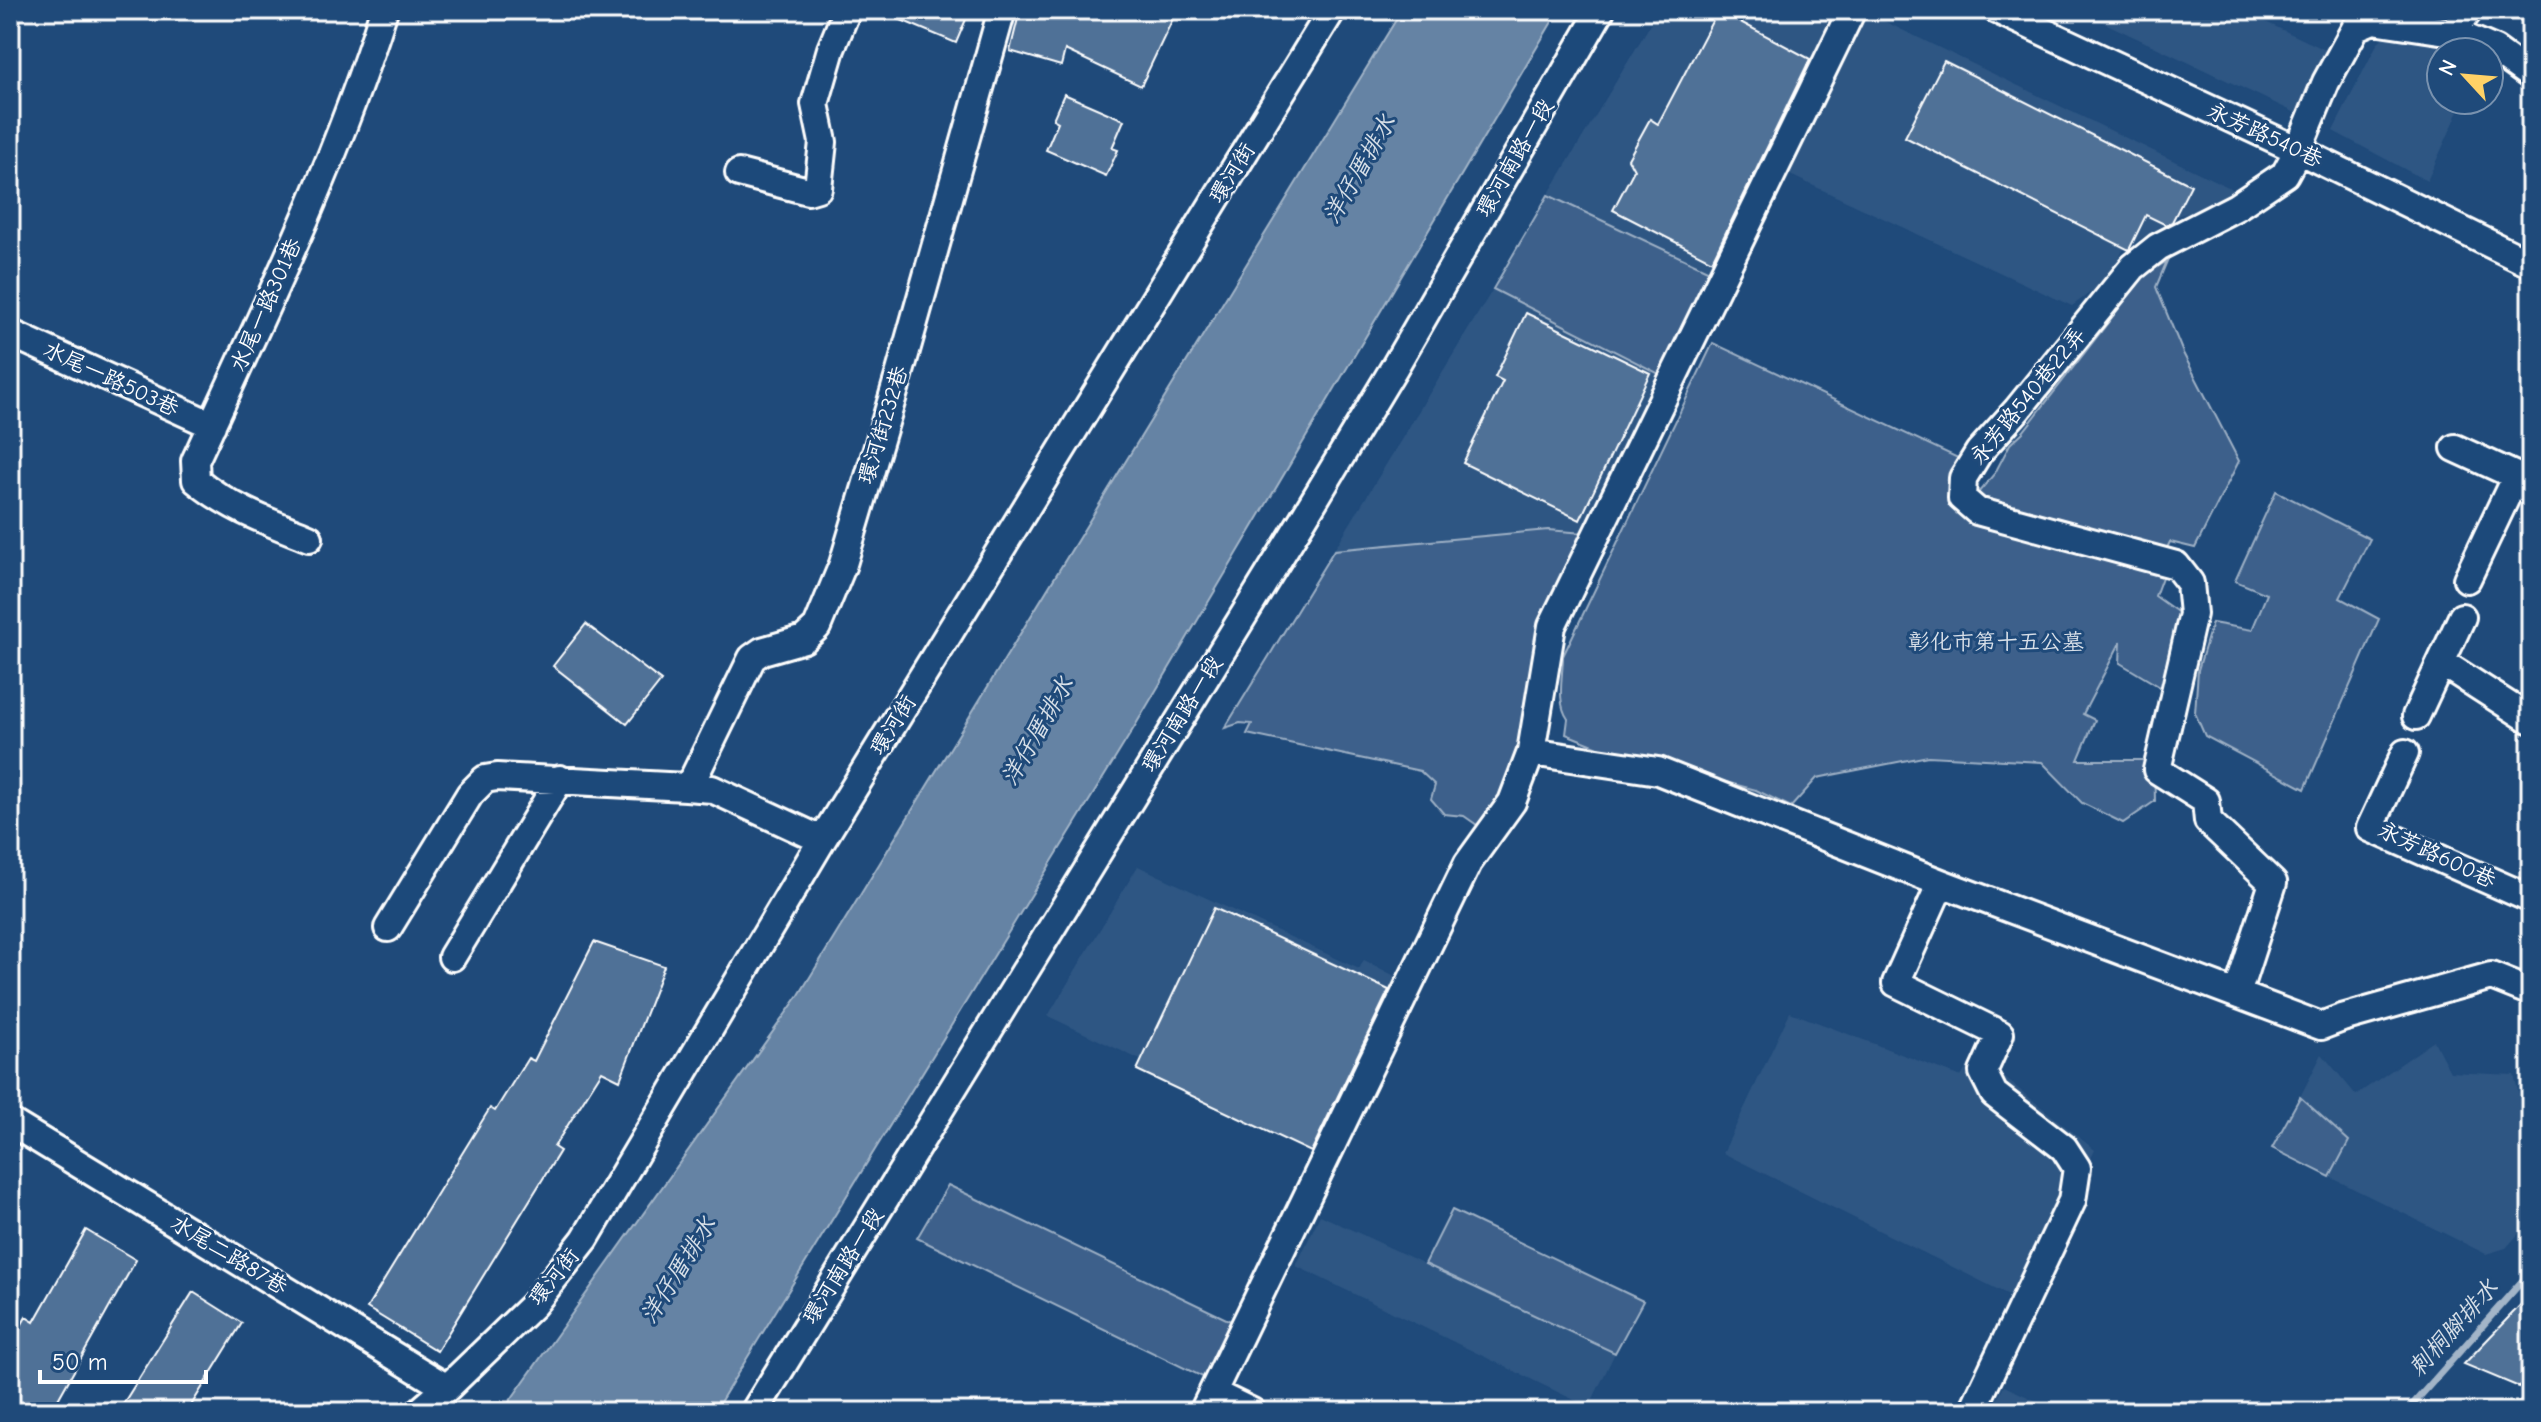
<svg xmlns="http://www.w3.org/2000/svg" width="2541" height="1422" font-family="'Comic Neue','LXGW WenKai TC',sans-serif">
  <rect width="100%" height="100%" fill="#1f4a7a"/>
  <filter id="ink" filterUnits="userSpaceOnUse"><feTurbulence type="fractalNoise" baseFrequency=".0125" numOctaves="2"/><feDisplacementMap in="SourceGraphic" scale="16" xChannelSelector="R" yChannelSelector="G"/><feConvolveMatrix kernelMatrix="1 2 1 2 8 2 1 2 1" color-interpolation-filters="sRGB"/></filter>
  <g filter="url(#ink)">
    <path fill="#2e5683" d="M1659 10H1828L1845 18 1718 275 1548 195Z
      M2077 10H2240L2347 60 2317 123Z
      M1867 13 2253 199 2179 215 2123 250 2110 278 2072 306 1788 174 1821 99Z
      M2391 31 2486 52H2441V100H2464L2427 181 2333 131 2378 42Z
      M1493 289 1665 377 1595 534 1548 530 1334 550Z
      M1138 866 1359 969 1364 960 1410 984 1328 1149 1048 1016Z
      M1790 1012 1961 1077 1975 1054 2095 1150 2021 1301 1723 1153Z
      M2434 1041 2450 1072 2514 1075 2531 1142V1220L2506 1248 2486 1254 2330 1177 2349 1141 2300 1097 2322 1054 2356 1095Z
      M1320 1215 1615 1353 1589 1407 1296 1266Z
      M2004 1386 2060 1412H1991Z"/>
    <path fill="#3c618b" stroke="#9eb0c5" stroke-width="2" d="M1548 195 1718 275 1665 377 1493 289Z
      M2167 261 2156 287 2183 353 2239 461 2195 548 2170 542 2158 565 2165 569 2155 596 2186 618V636L2162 688 2120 663 2121 641 2083 714 2095 720 2078 760H2154L2155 801 2123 823 2082 803 2042 762 1928 756 1817 778 1791 807 1756 790 1611 752 1566 734 1568 719C1556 703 1563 675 1563 656L1713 343 1973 465 1967 506 1995 473 2010 444 2023 432 2145 275Z
      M2276 491 2370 539 2340 598 2379 619 2305 789 2205 736 2195 713 2198 670 2212 623 2252 630 2267 594 2235 581Z
      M1548 530 1595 534 1561 612 1520 784 1477 825 1464 816 1444 814 1431 799 1435 785 1420 771 1247 734 1252 724 1240 723 1225 728 1334 550Z
      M2300 1097 2349 1141 2330 1177 2272 1148Z
      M948 1185 1241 1326 1213 1382 917 1238Z
      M1452 1210 1643 1301 1615 1353 1425 1264Z"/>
    <path fill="#6583a4" stroke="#a3b5c8" stroke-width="2" d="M1402 10H1559L1132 731 714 1412H502L799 995Z"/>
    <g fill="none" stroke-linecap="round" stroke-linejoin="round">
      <path stroke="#a3b5c8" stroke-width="7" d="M2406 1412 2531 1271"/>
    </g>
    <path fill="#507197" stroke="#fff" stroke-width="2" d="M877 10H970L956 43Z
      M1020 10H1177L1141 86 1065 50 1061 66 1010 51Z
      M1718 10 1810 59 1712 261 1613 210 1634 170 1628 159 1650 119 1658 124Z
      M1944 61 2191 185 2172 222 2166 225 2146 215 2129 250 1905 137Z
      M1064 94 1124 120 1112 148 1118 150 1106 176 1046 150 1058 122 1053 119Z
      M1526 313 1650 373 1580 520 1463 463 1503 381 1495 377Z
      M586 624 661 681 627 724 553 666Z
      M1214 908 1389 990 1311 1152 1137 1070Z
      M594 942 664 966 620 1080 602 1071 554 1147 560 1151 437 1351 367 1308 490 1108 495 1111 528 1058 534 1061Z
      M86 1230 136 1260 51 1412H10V1345L26 1317 34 1322Z
      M193 1292 242 1323 187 1412H118Z
      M2531 1294V1392L2464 1364Z"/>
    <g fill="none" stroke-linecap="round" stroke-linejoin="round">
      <g stroke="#fff" stroke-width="32">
        <path id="minor" d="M1997 10 2298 150 2531 264
          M2453 32 2469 10
          M739 173 808 191 818 188 823 142 815 104 831 49 847 10
          M10 333 212 425
          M2455 448 2516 476 2531 480
          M309 538C269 522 229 508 196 480L195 461C263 313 335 166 384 10
          M2467 579 2516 476
          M2441 662 2531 720
          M2416 716 2462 617
          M1531 752 1658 771 1941 883 2321 1026 2342 1018 2491 976 2531 992
          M2405 753 2370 828 2531 899
          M686 787 712 789 822 840
          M1941 883 1896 983 2000 1034 1983 1072 1994 1094 2064 1148 2077 1168 2072 1201 1972 1412
          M388 928 470 794 485 779 497 777 686 787 694 777 752 658 762 651 804 639 817 627 843 564 900 372 1002 10
          M452 957 560 779
          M2237 994 2273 883 2208 821 2206 801 2157 770 2193 614 2190 583 2176 565 1977 511 1962 498 1963 478 1979 452 2017 410 2133 267 2158 247 2236 207 2285 174 2298 150 2326 82 2356 27 2373 20 2453 32 2495 50 2531 76
          M10 1122 447 1388
          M1213 1393 1252 1412
          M419 1412 447 1388 533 1305 585 1239 822 840 1332 10
          M754 1412 1303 519 1394 368 1601 10
          M1203 1412 1468 863 1512 802 1531 752 1552 626 1852 10"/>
      </g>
      <use href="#minor" stroke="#1f4a7a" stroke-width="26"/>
    </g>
  </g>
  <g text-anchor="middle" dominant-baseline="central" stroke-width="6" stroke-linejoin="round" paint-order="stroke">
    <g font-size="22" fill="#fff" stroke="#1f4a7a">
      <text transform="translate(2265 135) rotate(25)">永芳路540巷</text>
      <text transform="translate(1515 158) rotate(-60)">環河南路一段</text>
      <text transform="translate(1232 173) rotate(-58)">環河街</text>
      <text transform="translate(266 305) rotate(-66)">水尾一路301巷</text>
      <text transform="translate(111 379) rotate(25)">水尾一路503巷</text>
      <text transform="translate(2028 396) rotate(-51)">永芳路540巷22弄</text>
      <text transform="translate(883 425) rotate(-73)">環河街232巷</text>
      <text transform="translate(1182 714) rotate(-58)">環河南路一段</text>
      <text transform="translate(893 725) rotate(-58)">環河街</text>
      <text transform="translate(2437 855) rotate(25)">永芳路600巷</text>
      <text transform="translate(229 1255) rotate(31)">水尾二路87巷</text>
      <text transform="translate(843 1266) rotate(-58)">環河南路一段</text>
      <text transform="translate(554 1277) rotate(-51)">環河街</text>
    </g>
    <g font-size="22" fill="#d8dfe8" stroke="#1f4a7a">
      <text x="1996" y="642">彰化市第十五公墓</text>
    </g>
    <g font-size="24" font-style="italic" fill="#d8e0e8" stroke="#1f4a7a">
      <text transform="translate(1359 169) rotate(-60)">洋仔厝排水</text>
      <text transform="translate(1037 731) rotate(-60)">洋仔厝排水</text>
      <text transform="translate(678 1270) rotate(-58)">洋仔厝排水</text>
      <text transform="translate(2453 1328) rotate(-48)">刺桐腳排水</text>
    </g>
  </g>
  <rect width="2541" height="1422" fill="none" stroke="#1f4a7a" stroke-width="40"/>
  <rect x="20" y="20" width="2501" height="1382" fill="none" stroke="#fff" stroke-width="3" filter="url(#ink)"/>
  <g transform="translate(2465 76) rotate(296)"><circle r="38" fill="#1f4a7a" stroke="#7992af" stroke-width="2"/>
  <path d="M0-6L14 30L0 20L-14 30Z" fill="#ffd166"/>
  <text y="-12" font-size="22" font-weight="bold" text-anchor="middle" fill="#ffffff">N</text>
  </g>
  <path d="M40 1370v12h166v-12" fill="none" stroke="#ffffff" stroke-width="4"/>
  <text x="52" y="1370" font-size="24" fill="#ffffff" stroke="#1f4a7a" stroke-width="6" paint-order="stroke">50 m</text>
</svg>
